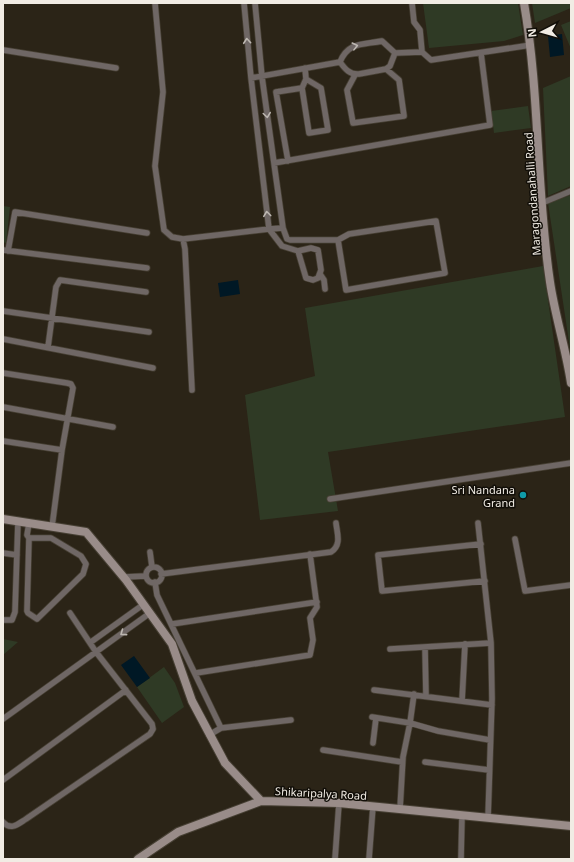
<svg xmlns="http://www.w3.org/2000/svg" width="574" height="862" font-family="'Noto Sans',sans-serif">
  <rect width="100%" height="100%" fill="#2b2417"/>
  <path fill="#2f3a25" d="M423 3H518L523 35 504 41 429 48Z
    M532 3H571V8L535 23Z
    M571 21V49L561 25Z
    M571 76V186L548 196 543 88Z
    M528 106 531 128 494 133 491 111Z
    M571 195V355L548 203Z
    M3 206 10 207 6 243 3 242Z
    M543 266 565 417 328 452 338 511 260 520 245 395 315 376 305 308Z
    M3 639 18 642 3 655Z
    M164 667 175 683 184 707 162 723 137 687Z"/>
  <path fill="#001825" d="M562 34 564 55 550 57 548 36Z
    M238 280 240 294 220 297 218 283Z
    M134 656 150 678 137 687 121 665Z"/>
  <g fill="none" stroke-linecap="round" stroke-linejoin="round">
    <g stroke="#474034" stroke-width="7">
      <path id="street" d="M155 3 163 92 155 166 164 230 172 237 183 239 269 229 282 246 298 251
        M244 3 251 78 269 229 283 228 262 77 255 3
        M412 3 414 22 420 30 422 52
        M3 50 116 68
        M395 53 390 66 386 69 359 74C350 75 345 69 340 62 348 42 362 45 382 41L395 53 422 52 431 60 531 45
        M355 75 347 90 353 123 404 116 399 80 386 69
        M251 78 340 62
        M302 88 306 79 305 68
        M288 161 276 92 302 88 309 133 328 130 321 88 306 79
        M274 163 490 125 481 53
        M542 203 571 191
        M283 228 287 239 290 240H338L349 234 436 221 445 273 346 290 338 240
        M183 239 185 249 192 390
        M311 248 318 250 321 270 318 278 313 280 306 278 298 251Z
        M3 250 147 268
        M8 251 15 212 147 233
        M320 274 324 280 325 289
        M3 311 149 332
        M3 339 153 368
        M48 347 56 287 60 280 146 292
        M3 373 67 383 71 384 73 388 62 450 52 527
        M3 407 113 427
        M3 441 62 450
        M330 499 571 463
        M478 523 491 643 492 699 488 818
        M29 538H51L81 556 86 564 83 574 37 619 28 613 27 611 29 538 27 535 29 523
        M515 539 525 591 571 585
        M481 544 378 555 382 591 485 581
        M150 552 152 567
        M3 553 17 555
        M146 575a8 8 0 1 1 16 0a8 8 0 1 1-16 0Z
        M161 574 331 552C342 545 337 533 336 523
        M124 577 146 576
        M155 582 157 595 221 728 291 720
        M3 620H12L15 612 18 521
        M172 624 317 602
        M91 642 144 604
        M425 647 426 696
        M390 649 491 643
        M196 673 310 655 313 640 310 618 317 607 310 554
        M374 690 492 705
        M414 694 410 723 438 731 490 740
        M462 701 465 644
        M372 717 410 723 403 757 400 809
        M3 719 150 613
        M209 735 221 728
        M373 743 376 718
        M323 750 402 762
        M425 762 489 770
        M3 780 126 690
        M3 822C11 831 18 824 26 819L150 734 153 729 152 724 96 652 70 613
        M335 859 339 803
        M369 859 373 806
        M461 859 462 815"/>
    </g>
    <g stroke="#474034" stroke-width="10">
      <path id="secondary" d="M524 3C540 95 536 189 550 282 555 316 566 349 571 383
        M3 519 86 532 126 580 172 644 192 701 225 763 261 801 339 803 571 826
        M138 859 178 832 261 801"/>
    </g>
    <use href="#street" stroke="#6f6765" stroke-width="5.5"/>
    <use href="#secondary" stroke="#998c89" stroke-width="8"/>
  </g>
  <defs><path id="oneway-chevron" d="M-2-3.5L2.5 0L-2 3.5" fill="none" stroke-width="1.6" stroke-linecap="round" stroke-linejoin="round"/></defs>
  <g stroke="#bdb7b1">
    <use href="#oneway-chevron" transform="translate(247 41) rotate(-95)"/>
    <use href="#oneway-chevron" transform="translate(355 46) rotate(-14)"/>
    <use href="#oneway-chevron" transform="translate(267 115) rotate(82)"/>
    <use href="#oneway-chevron" transform="translate(267 214) rotate(-97)"/>
    <use href="#oneway-chevron" transform="translate(123 633) rotate(144)"/>
  </g>
  <circle fill="#0f9aa8" stroke="#110e08" stroke-width="1.5" cx="523" cy="495" r="4"/>
  <g text-anchor="middle" dominant-baseline="central" stroke-width="3" stroke-linejoin="round" paint-order="stroke">
    <g font-size="11" fill="#f1ece4" stroke="#110e08">
      <text transform="translate(532 194) rotate(-94)">Maragondanahalli Road</text>
      <text transform="translate(321 793) rotate(3)">Shikaripalya Road</text>
    </g>
    <g font-size="11" fill="#f1ece4" stroke="#110e08" text-anchor="end">
      <text x="515" y="489">Sri Nandana<tspan x="515" dy="13">Grand</tspan></text>
    </g>
  </g>
  <rect width="574" height="862" fill="none" stroke="#f1ece4" stroke-width="8"/>
  <g transform="translate(542 32) rotate(264)" stroke="#110e08" stroke-width="3" paint-order="stroke">
  <path d="M0-3L7 15L0 10L-7 15Z" fill="#f1ece4"/>
  <text y="-6" font-size="11" font-weight="bold" text-anchor="middle" fill="#f1ece4">N</text>
  </g>
</svg>
